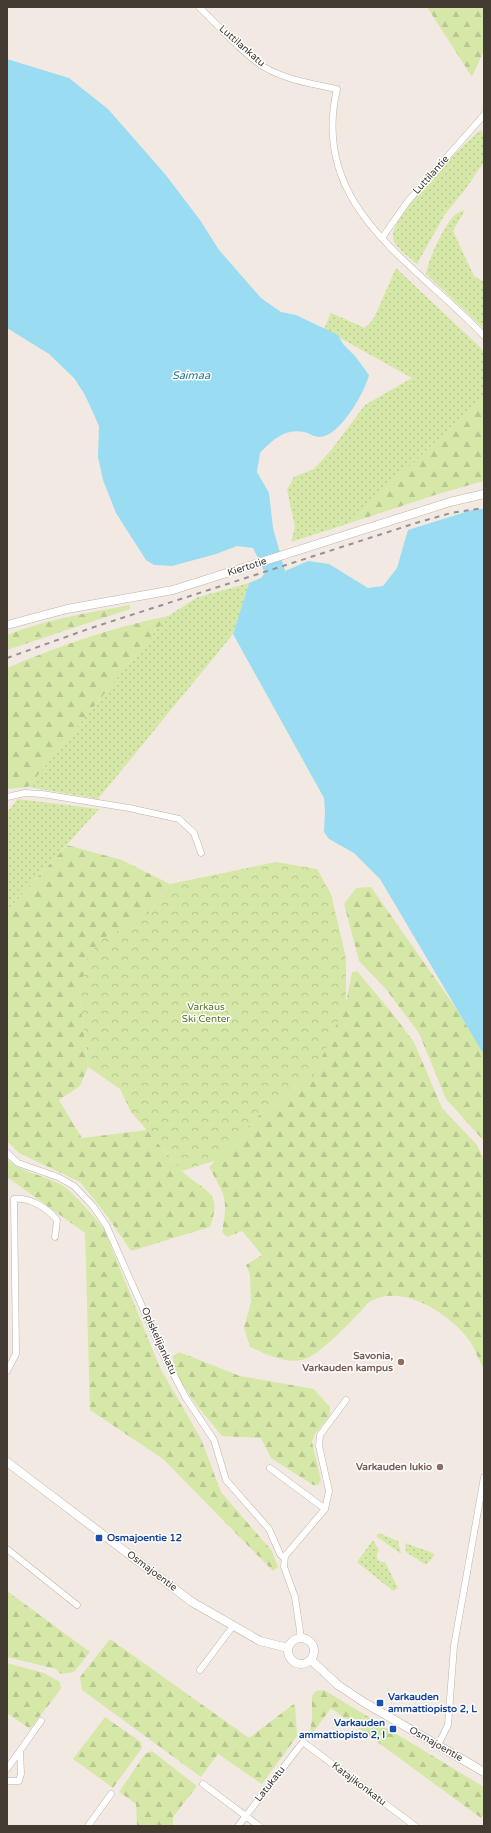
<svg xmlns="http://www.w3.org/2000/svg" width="491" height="1833" font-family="'Varela Round',sans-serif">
  <defs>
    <pattern id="grass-dots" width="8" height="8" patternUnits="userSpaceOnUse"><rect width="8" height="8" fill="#d6e8a8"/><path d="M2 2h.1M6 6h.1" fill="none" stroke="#b9c891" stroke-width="1.8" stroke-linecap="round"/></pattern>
    <pattern id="forest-firs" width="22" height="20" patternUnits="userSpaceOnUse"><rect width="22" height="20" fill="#d6e8a8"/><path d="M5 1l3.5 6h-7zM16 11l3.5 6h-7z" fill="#b9c891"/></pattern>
    <pattern id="park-crowns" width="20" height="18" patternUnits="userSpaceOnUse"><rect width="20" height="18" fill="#d6e8a8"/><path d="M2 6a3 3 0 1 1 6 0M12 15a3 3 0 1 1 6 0" fill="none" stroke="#b9c891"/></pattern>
  </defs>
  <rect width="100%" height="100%" fill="#f2eae2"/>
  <path fill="url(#grass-dots)" d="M481 130 484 134V162L464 191 445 214 417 264C409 257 394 247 393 237 391 216 463 144 481 130Z
    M465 210 453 231 474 276 484 282V329L426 274C428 260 445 223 456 214 458 212 462 211 465 210Z
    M396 268 484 351V396L350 523 291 542 295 527 287 490 294 477 314 469 332 449 365 405 412 378 324 329 331 313 365 328 374 318Z
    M249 583 233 634 98 799 28 787 168 616 198 597Z
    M18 799 99 809 7 911V812Z
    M379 1533 398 1541 401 1554 376 1536Z
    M373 1540 379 1550 377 1554V1559L381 1562H385L398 1588 393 1591 357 1562Z
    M405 1543 433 1553 434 1556 426 1565 406 1552Z"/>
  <path fill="url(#forest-firs)" d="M427 7H484V50L472 77Z
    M484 396V481L438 494 350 523Z
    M130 605V609L7 650V635C47 619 88 613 130 605Z
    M168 616 28 787 7 789V668C58 646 113 627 168 616Z
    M67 845 122 860 170 884 148 914 100 940 79 992 88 1067 80 1086 59 1100 82 1138 147 1130C158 1143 169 1157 181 1170 202 1192 224 1188 210 1227L131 1251 105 1213 80 1182 19 1153 7 1141V911Z
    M371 887 460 1014 484 1055V1141L446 1099 419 1033 385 988 359 961 344 904 356 888Z
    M357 971 392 1013 414 1042 442 1108 477 1145 484 1160V1369C478 1360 475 1348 469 1340 450 1314 403 1283 371 1301 366 1304 361 1312 356 1316 347 1326 317 1356 305 1359 287 1365 266 1354 250 1347L244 1328 251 1302 250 1275 246 1265 262 1255 242 1231 227 1237 222 1232C228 1197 226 1198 209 1167L258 1116 292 1093 298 1081 331 1033 346 1003 352 972Z
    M7 1159C22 1173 43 1175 60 1184 73 1191 95 1218 104 1229L160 1368 201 1439 221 1492 272 1551 278 1567 273 1571 163 1459 90 1410 85 1233 7 1177Z
    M179 1352 240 1376 314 1389 330 1407V1415L315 1434 312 1442 321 1480 318 1485H313L271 1458 261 1438 222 1436C207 1417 172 1380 173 1356Z
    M7 1591 90 1652 74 1672 61 1674 56 1669 7 1657Z
    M110 1639 249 1738 295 1703 297 1736 262 1784 218 1754 201 1777 82 1690 80 1677Z
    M7 1663 44 1673 60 1682 61 1689 30 1729 7 1713Z
    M324 1690 484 1787V1814L481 1818 331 1708 311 1735 310 1732 312 1719V1696L316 1691Z
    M105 1717 141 1742 142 1748 113 1788 73 1759Z
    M152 1751 197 1786 173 1817V1826H137L136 1804 119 1792 145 1754Z"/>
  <path fill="url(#park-crowns)" d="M276 862 317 869 331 894 346 958V1003L311 1082 298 1081 292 1093 258 1116 217 1160 182 1171 131 1112 120 1089 88 1067 79 992 88 957 100 940 148 914 170 884Z"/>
  <path fill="#9adcf2" d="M7 59 69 78 108 109 165 174 200 220 219 250 261 298 281 312 296 315 338 335 343 344 355 356 369 375C365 392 339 438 319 437 314 437 309 433 304 432 285 428 272 440 260 453L257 472 269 493 273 528 285 571 308 561 329 564 368 588 383 586 397 568 408 530 475 509H484V1055L380 879 354 853 329 839 324 832 325 810 324 798 233 634 249 583 261 578 265 573 253 548 237 546 216 554 172 566 154 565 146 560 116 513 103 480 98 457 99 426 85 395 74 378 49 354 7 328Z"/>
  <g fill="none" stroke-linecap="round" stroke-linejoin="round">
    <g stroke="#c0b3a7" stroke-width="7">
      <path id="minor" d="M199 7C220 27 240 51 264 67 286 80 313 84 337 89 309 208 415 262 484 336
        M382 238 408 201 484 115
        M7 797 25 793 42 794 129 808 179 819 194 833 201 853
        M7 1153 18 1163 58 1177 74 1186 93 1206 106 1225 165 1358 186 1398 214 1440 226 1480 269 1529 280 1554 284 1558
        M7 1371 16 1354 14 1199C30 1197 47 1208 57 1220L55 1237
        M270 1468 325 1509
        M7 1549 77 1605
        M301 1638 295 1597 284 1567 285 1556 325 1509 329 1491 319 1446 320 1435 346 1400
        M200 1670 233 1626
        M438 1745 448 1725 454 1646 484 1477
        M7 1769 41 1721
        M7 1781H19L21 1774 20 1752
        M203 1784 259 1826
        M88 1826 111 1794
        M238 1826 303 1742 415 1826"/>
    </g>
    <g stroke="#c0b3a7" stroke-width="9">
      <path id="tertiary" d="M7 625 67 609 173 590 450 502 484 494
        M7 1462 192 1602 260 1641 288 1648
        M288 1651a13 13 0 1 1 26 0a13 13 0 1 1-26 0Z
        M311 1660 338 1685 365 1703 484 1772"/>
    </g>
    <use href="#minor" stroke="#fff" stroke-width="6"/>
    <use href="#tertiary" stroke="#fff" stroke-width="8"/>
    <path stroke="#939393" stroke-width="2" stroke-dasharray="5 5" stroke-linecap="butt" d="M7 658 91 628 416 523 451 513 484 508"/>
  </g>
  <g fill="#8d6e63" stroke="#fff" stroke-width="1.5">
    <circle cx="401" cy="1362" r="4"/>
    <circle cx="440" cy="1467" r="4"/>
  </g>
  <g fill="#1a4fb4" stroke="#fff" stroke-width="1.5">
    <rect x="95" y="1534" width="8" height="8" rx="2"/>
    <rect x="376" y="1699" width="8" height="8" rx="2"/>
    <rect x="389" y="1725" width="8" height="8" rx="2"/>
  </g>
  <g text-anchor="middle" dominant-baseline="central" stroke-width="3" stroke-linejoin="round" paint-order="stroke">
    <g font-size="10" fill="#433a32" stroke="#fff">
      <text transform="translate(242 46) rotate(41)">Luttilankatu</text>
      <text transform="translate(431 175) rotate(-48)">Luttilantie</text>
      <text transform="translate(247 567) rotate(-18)">Kiertotie</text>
      <text transform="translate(159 1341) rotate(66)">Opiskelijankatu</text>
      <text transform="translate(152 1571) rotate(37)">Osmajoentie</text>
      <text transform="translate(436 1744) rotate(30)">Osmajoentie</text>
      <text transform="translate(270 1784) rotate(-52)">Latukatu</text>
      <text transform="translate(359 1784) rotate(37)">Katajikonkatu</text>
    </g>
    <g font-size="10" fill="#507624" stroke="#fff">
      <text x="206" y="1007">Varkaus<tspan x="206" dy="12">Ski Center</tspan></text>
    </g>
    <g font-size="10" font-weight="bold" fill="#785e54" stroke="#fff" text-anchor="end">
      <text x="393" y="1356">Savonia,<tspan x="393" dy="12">Varkauden kampus</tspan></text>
      <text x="432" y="1467">Varkauden lukio</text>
    </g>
    <g font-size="10" font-weight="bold" fill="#164399" stroke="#fff" text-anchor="start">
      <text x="107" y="1538">Osmajoentie 12</text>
      <text x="388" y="1697">Varkauden<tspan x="388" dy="12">ammattiopisto 2, L</tspan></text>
      <text x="385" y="1723" text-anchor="end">Varkauden<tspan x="385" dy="12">ammattiopisto 2, I</tspan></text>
    </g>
    <g font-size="11" font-style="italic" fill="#257b9a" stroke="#fff">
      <text x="191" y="375">Saimaa</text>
    </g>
  </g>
  <rect width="491" height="1833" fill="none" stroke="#433a32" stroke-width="16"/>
</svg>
